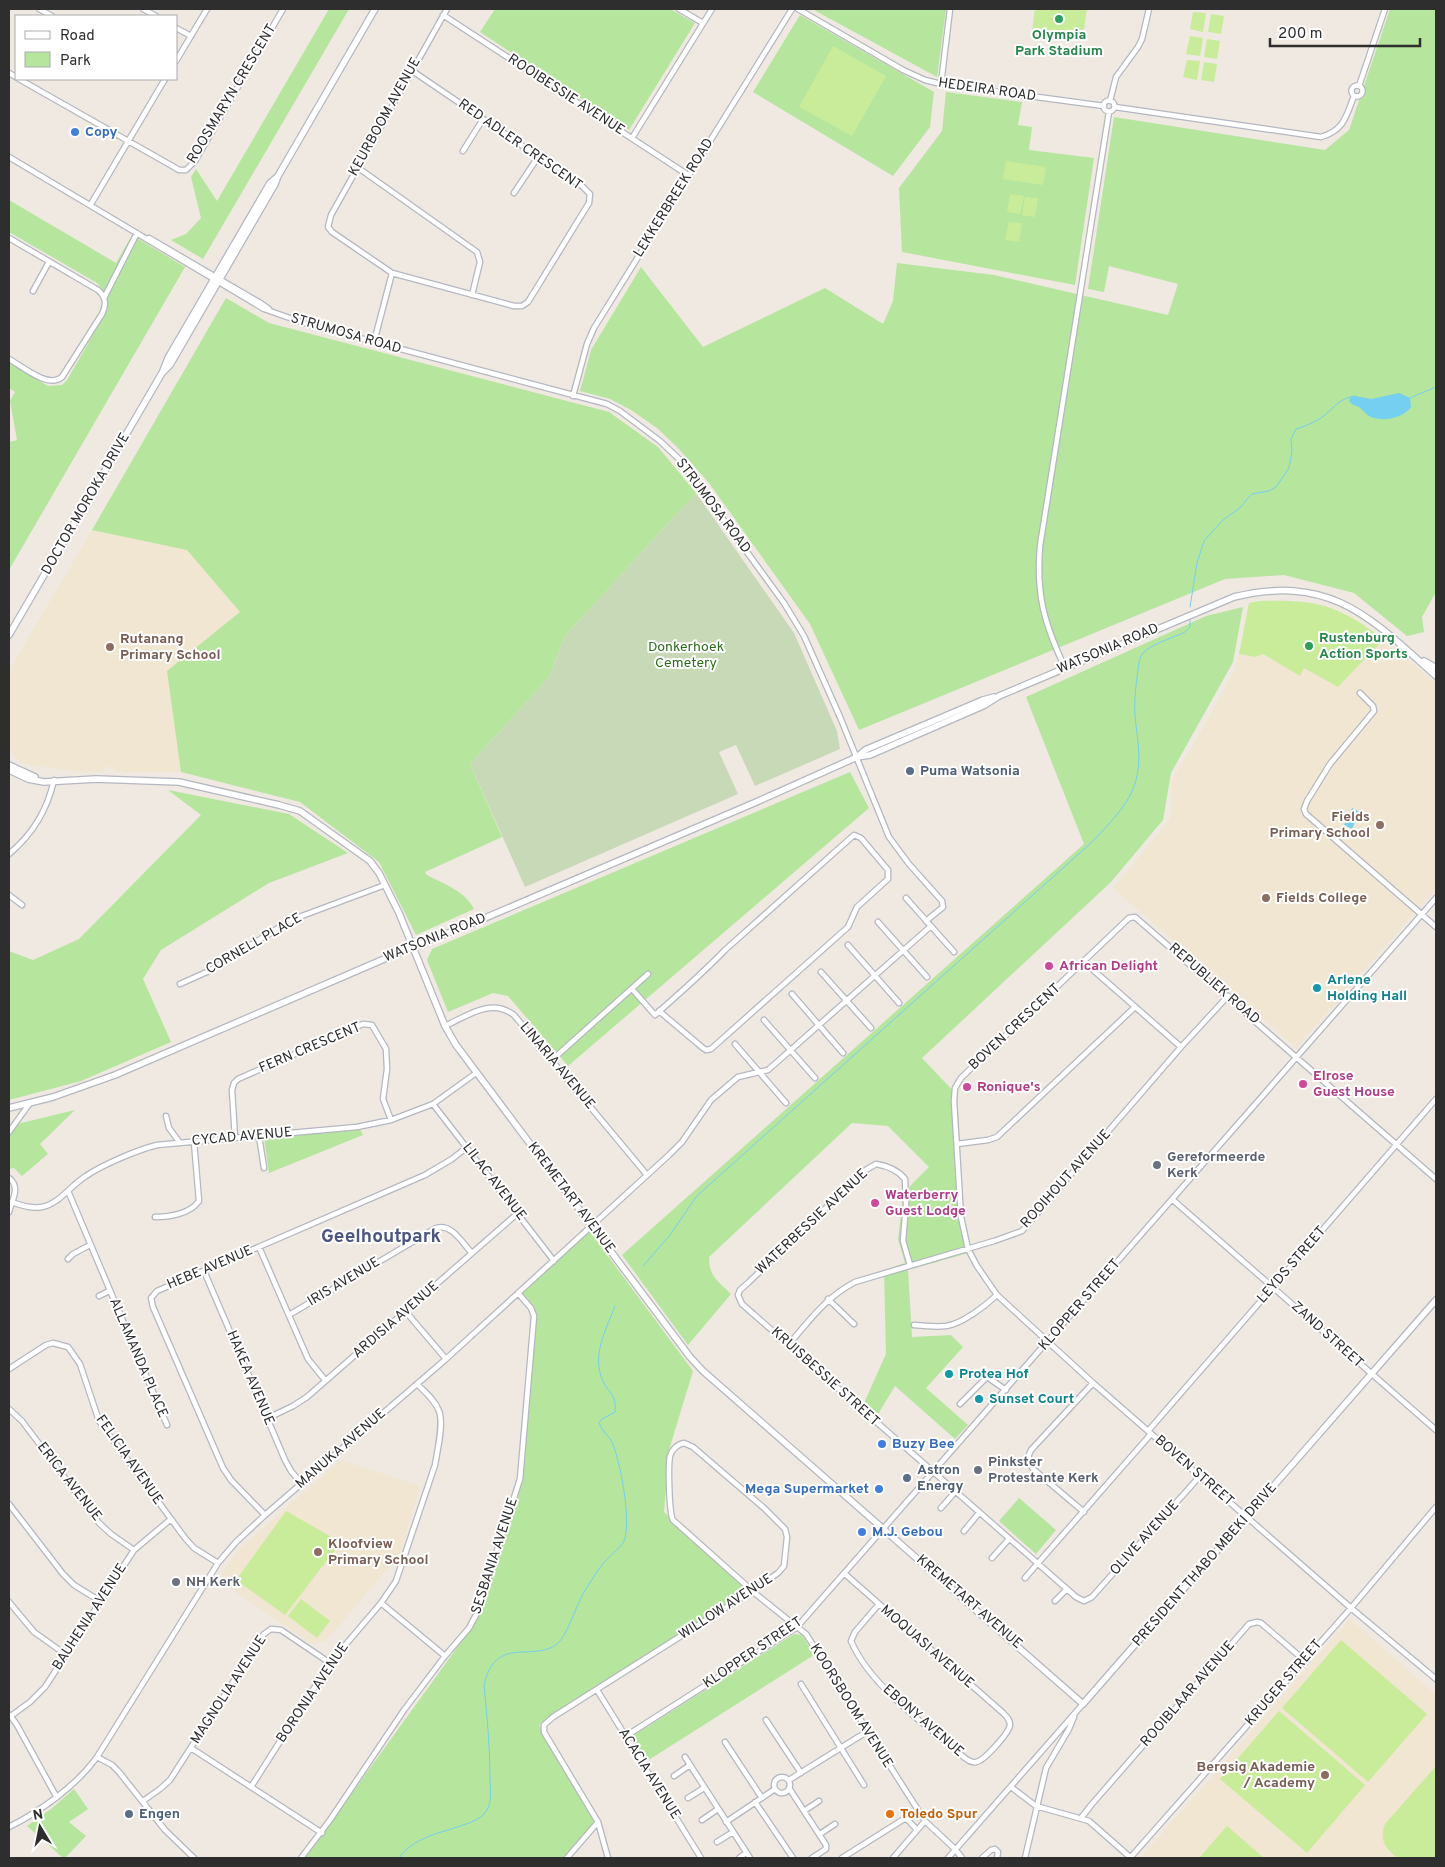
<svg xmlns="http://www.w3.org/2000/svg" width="1445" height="1867" font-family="Overpass,sans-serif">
  <rect width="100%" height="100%" fill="#efe9e1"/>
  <path fill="#f0e6d1" d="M92 530 187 549 240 612 168 671 181 772H117L111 766 107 767 102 772H80L22 764 9 749V671Z
    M1384 639 1436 683V888L1296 1048 1113 888 1170 819 1172 780 1199 735 1235 669 1239 654 1255 657 1263 654 1299 676 1303 667 1338 687Z
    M341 1460 420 1486 400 1554 326 1641 312 1644 218 1580 237 1551Z
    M1350 1619 1436 1695V1858H1143V1855Z"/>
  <path fill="#b6e59e" d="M329 9H349L203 259 171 240 186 234 201 218 191 177 196 169 217 201Z
    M495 9H670L695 23 629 130 480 32Z
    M812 9H946L937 77Z
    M1390 9H1436V592L1422 617 1424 632 1407 636 1354 593 1284 575 1225 579 859 730 810 624 709 483 678 448 657 428 631 410 610 399 580 391 591 350 641 267 703 347 825 288 883 324 893 301 897 263 994 275 1168 315 1178 284 1109 266 1104 292 1088 289 1114 117 1325 150 1349 130Z
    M800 15 934 92 930 127 893 176 753 92Z
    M946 92 1022 102 1018 125 1032 127 1029 150 1094 158 1075 285 902 252 899 188 942 131Z
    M9 200 116 263 132 235 185 267 9 570V442L17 440 10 401 15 392 9 388V362L48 386 62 385 67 380 108 309C108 297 105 292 97 283L9 232Z
    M226 298 269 323 609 412 658 447 696 493 565 636 549 677 470 764 502 837 425 872 427 875C444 884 465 891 474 909L416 935 379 862 300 802 181 772 167 671 240 612 187 550 92 530Z
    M1243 607 1233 662 1171 773 1163 820 1111 882 922 1058 957 1095 964 1218 972 1252 908 1270 912 1337 951 1335 963 1347 926 1388 968 1425 955 1439 895 1386 872 1424 860 1412 886 1354 884 1270 905 1263 898 1239 904 1192 929 1167 888 1126 852 1123 709 1257C709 1277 718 1281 731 1294L688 1345 622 1255 1084 844 1026 697 1206 616Z
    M850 772 869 808 568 1066 508 996 493 993 448 1012 427 960 432 949Z
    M168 790 289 814 348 853 269 883 161 950 143 979 171 1042 81 1081 9 1100V951L33 960 79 939 201 815Z
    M75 1110 40 1144 48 1154 22 1176 14 1168 9 1169V1126Z
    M360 1129 363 1135 269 1173 264 1138Z
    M588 1229 693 1371 669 1450 664 1512 753 1590 539 1725 597 1818 565 1858H305L477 1620 523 1477 536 1313 518 1293Z
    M1019 1498 1056 1530 1036 1554 999 1521Z
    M794 1634 802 1635 814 1655 647 1761 631 1737Z
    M74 1789 88 1809 69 1822 86 1836 65 1858H63L27 1826 51 1809Z"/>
  <path fill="#c8d9b8" d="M696 493 794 633 837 731 840 749 755 786 736 745 719 752 738 794 525 887 470 764 549 677 565 636Z"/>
  <path fill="#c9ec9a" d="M1035 9H1087L1083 36 1032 30Z
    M1193 12 1206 13 1203 32 1190 29Z
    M1211 14 1224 16 1221 34 1208 32Z
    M1190 36 1203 38 1200 56 1186 54Z
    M1207 39 1220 41 1217 59 1204 57Z
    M833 46 886 76 852 136 799 107Z
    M1187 60 1200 61 1197 80 1183 77Z
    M1204 62 1217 64 1214 82 1201 80Z
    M1006 161 1046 167 1043 185 1003 179Z
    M1010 194 1024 196 1020 214 1007 212Z
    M1025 197 1038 198 1035 217 1022 215Z
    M1009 222 1022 223 1019 242 1005 240Z
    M1260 601C1318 599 1337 605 1384 639L1338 687 1304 668 1300 676 1263 654 1255 657 1239 654 1249 603Z
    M286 1511 335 1539 338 1546 285 1615 236 1580Z
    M301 1599 330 1621 317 1638 288 1616Z
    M1341 1640 1427 1714 1368 1782 1282 1708Z
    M1279 1711 1365 1785 1307 1853 1220 1779Z
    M1436 1766V1858H1397C1385 1847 1379 1840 1385 1824Z
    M1227 1826 1264 1858H1201L1200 1857Z"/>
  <path fill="#75cff0" d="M1399 393 1410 398 1411 407C1403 418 1385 422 1371 417 1366 415 1363 410 1359 407 1354 405 1352 405 1349 401L1350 398 1355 396 1371 399Z
    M1352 808 1360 812 1352 829 1344 825Z"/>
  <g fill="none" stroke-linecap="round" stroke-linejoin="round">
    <path stroke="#75cff0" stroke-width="1" d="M1410 398 1436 387
      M1190 607 1197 563 1204 541 1223 520 1241 507 1247 499 1252 494 1269 491 1276 487 1289 468 1292 451 1291 439 1296 429C1306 426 1316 422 1325 415 1336 406 1340 398 1355 396
      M643 1266 670 1235 696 1197 709 1185 1092 842C1108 825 1130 804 1136 780 1142 759 1137 737 1135 716 1134 700 1136 685 1138 670 1139 663 1139 657 1144 652 1152 644 1175 637 1185 632L1190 627V620
      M399 1858C410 1842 430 1835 448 1830 461 1825 482 1822 488 1808 492 1799 490 1787 490 1778 490 1747 487 1716 484 1685 496 1634 532 1663 557 1644 567 1636 576 1606 583 1594 589 1584 595 1574 602 1565 608 1557 617 1551 623 1543 633 1526 620 1460 612 1442 608 1435 602 1431 599 1423L602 1419 615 1412C617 1394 609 1395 603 1381 591 1356 606 1330 615 1306"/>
    <g stroke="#b4b7c1" stroke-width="7">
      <path id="street" d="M39 9 52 16
        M143 9 156 16
        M679 9 703 23
        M798 9 903 70 925 80 941 84 1104 106
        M443 15 688 175
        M176 28 191 36
        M176 61 207 9
        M411 70 583 187 590 194 589 203 528 302 522 306H514L392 273 332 232 328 227 331 215 447 9
        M9 73 16 77
        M19 79 174 167 179 170H186L195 161 283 9
        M941 84 950 9
        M1351.5 91a5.5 5.5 0 1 1 11 0a5.5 5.5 0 1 1-11 0Z
        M1359 86 1385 9
        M1103.5 106a5.5 5.5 0 1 1 11 0a5.5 5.5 0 1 1-11 0Z
        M1110 101 1116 77 1138 47 1142 39 1149 9
        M1115 107 1321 137C1344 130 1346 117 1354 96
        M632 138 712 9
        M463 151 483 119
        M9 157 264 309 307 324 607 404 620 411 660 441 680 460 784 603 804 636 840 717 889 837 909 864 942 901 943 907 926 921
        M357 167 477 252 480 262 472 295
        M514 193 538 157
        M91 204 165 79
        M9 238 98 290C106 297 107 304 102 314L62 377C48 389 22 366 9 359
        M149 238 262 304 269 309
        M33 291 49 262
        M104 298 137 233
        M374 342 392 273
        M573 396 587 344 594 328 792 9
        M1065 668C1044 623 1036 595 1040 546L1109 112
        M1360 693 1373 706 1374 711 1330 764 1307 801 1304 809 1306 814 1436 927
        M9 854C33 834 47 811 54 780
        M9 895 22 905
        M906 898 954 952
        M878 922 927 977
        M848 945 899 1003
        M1084 962 1181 1047
        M821 972 871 1028
        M180 984 209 971 291 920 385 885
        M632 989 655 1015C679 994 703 973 725 950L854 835 861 838 888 870V879L857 907 848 927 711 1049 706 1050 703 1048 659 1011
        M792 994 843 1053
        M764 1020 815 1078
        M445 1026C469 1015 491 998 514 1015L647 1175
        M735 1044 786 1103
        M553 1059 648 974
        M433 1104 554 1261
        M166 1116 169 1128 180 1143
        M9 1132 30 1103
        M259 1136 264 1168
        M235 1138 232 1090 234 1083 238 1079 363 1024 372 1025 386 1049 387 1069 383 1099 391 1120
        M957 1144 988 1140 997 1137 1135 1007
        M9 1178C21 1187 12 1200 9 1212
        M1436 1179 1135 917 1129 918 961 1078 955 1088 954 1101 961 1217 968 1249 977 1266 997 1295 1093 1383 1351 1608 1436 1679
        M68 1191 167 1425
        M1173 1200 1436 1430
        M11 1202C21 1205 31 1209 42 1207 59 1204 71 1185 86 1176 102 1165 137 1150 157 1145L357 1127 391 1120 433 1104 476 1073
        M155 1217C169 1217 190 1214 199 1201L194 1142
        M259 1247 308 1359 325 1380
        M68 1259 73 1254 90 1245
        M910 1265 903 1241 906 1205 905 1179C898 1170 888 1166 876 1164L864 1171 749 1282 740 1290 738 1295 742 1304 1076 1597 1084 1601 1092 1597 1200 1476
        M204 1271 285 1460 291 1471 301 1483
        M99 1296 109 1291
        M828 1299 854 1324
        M406 1312 446 1359
        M289 1315 436 1228C452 1223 462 1243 472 1253
        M914 1325C924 1326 936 1327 946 1326 962 1324 985 1306 997 1295
        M789 1344C811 1319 825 1298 855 1282L994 1241 1022 1231 1181 1047 1228 996
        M9 1369 46 1345 53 1343 68 1347 80 1364 99 1421 185 1538 194 1548 218 1563
        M960 1404 987 1377 1006 1390
        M9 1409 22 1421 99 1523 111 1534 134 1550
        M268 1418 293 1406 307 1397 518 1213
        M1148 1431 1436 1099
        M9 1504 63 1574 74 1585 100 1601
        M941 1508 955 1492
        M1084 1512 1033 1469C1028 1462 1027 1457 1031 1450L1093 1383
        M265 1515 231 1480 223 1468 153 1307 151 1298 157 1291 425 1175 452 1159 467 1147
        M964 1531 979 1513
        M992 1558 1009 1539
        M845 1574 1002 1712C1006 1716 1010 1719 1010 1725 1009 1733 984 1761 976 1762 972 1763 969 1761 965 1758 928 1727 870 1686 851 1641L855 1632 879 1604
        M1025 1578 1151 1434
        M1055 1601 1067 1589
        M9 1602 34 1632 65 1654
        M381 1603 445 1656
        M801 1684 864 1785
        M597 1690 701 1858
        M10 1715 17 1725 56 1796
        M11 1716 30 1702 45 1687 134 1550 171 1519
        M766 1720 801 1773
        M626 1736 797 1627 1436 898
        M725 1742 762 1798
        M191 1748 322 1833
        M97 1757 112 1765 119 1772 165 1830 194 1858
        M685 1757 750 1858
        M674 1776 690 1765
        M774 1785a8 8 0 1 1 16 0a8 8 0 1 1-16 0Z
        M789 1780 868 1731
        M251 1787 330 1663 381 1603 396 1581 400 1569 435 1465C437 1452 444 1424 439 1411 435 1400 425 1392 417 1384
        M1011 1787 1036 1806 1089 1821 1131 1858
        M789 1788 826 1845V1849L812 1858
        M688 1798 704 1788
        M143 1801 160 1789 170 1780 264 1634 271 1629 281 1630 330 1663
        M755 1802 793 1858
        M804 1811 819 1801
        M1081 1818 1092 1804 1249 1624 1257 1622 1261 1623 1304 1660
        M702 1820 718 1809
        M726 1822 775 1789
        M9 1827C41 1811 76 1786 97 1757L218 1563 236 1542 265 1515 446 1359 669 1155 682 1142 711 1100 738 1077 768 1070 931 926
        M820 1834 835 1824
        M717 1842 733 1832
        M301 1858 330 1820 404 1710 445 1656 469 1628 477 1613 520 1479 534 1316 531 1308 518 1293
        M567 1858 598 1822
        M608 1858 598 1822 544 1732V1725L553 1717 752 1591 778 1573 784 1566 787 1537 785 1529 764 1508 693 1447 684 1443C678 1444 672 1449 670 1456 668 1465 669 1513 673 1520L747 1586 752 1591 797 1627 806 1634 925 1821 955 1849 962 1858
        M739 1858 746 1853
        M842 1858 904 1819 908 1820 917 1830
        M893 1858 925 1821
        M948 1858 1083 1704
        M982 1858 991 1850 995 1849 998 1852 997 1858
        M1025 1858 1046 1768 1069 1729 1074 1717
        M1130 1858 1351 1608 1436 1507"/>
    </g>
    <g stroke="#b4b7c1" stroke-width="8">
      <path id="secondary" d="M163 371 168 358 270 183 277 177
        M9 635 162 373 170 365 275 184 278 176 375 9
        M1424 661 1436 668
        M857 757 865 750 983 700 994 697
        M9 765 35 777
        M9 770 28 779 44 782 96 779 179 782 279 805 300 811 370 861 379 873 399 913 445 1026 456 1045 690 1357 703 1371 1083 1704 1436 1300
        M9 1108 53 1097 115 1075 412 947 471 924 754 803 857 757 870 755 985 705 999 696 1234 597C1330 574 1369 616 1436 676"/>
    </g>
    <use href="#street" stroke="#fff" stroke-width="4.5"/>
    <use href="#secondary" stroke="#fff" stroke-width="5.5"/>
  </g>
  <g fill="#2e9e5b" stroke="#fff" stroke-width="2">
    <circle cx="1059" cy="19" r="5"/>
    <circle cx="1309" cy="646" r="5"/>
  </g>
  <g fill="#3f7fe0" stroke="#fff" stroke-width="2">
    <circle cx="75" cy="132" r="5"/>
    <circle cx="882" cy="1444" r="5"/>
    <circle cx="879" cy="1489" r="5"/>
    <circle cx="862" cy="1532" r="5"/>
  </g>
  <g fill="#8d6e63" stroke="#fff" stroke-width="2">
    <circle cx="110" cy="647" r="5"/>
    <circle cx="1380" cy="825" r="5"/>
    <circle cx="1266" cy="898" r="5"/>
    <circle cx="318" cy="1552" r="5"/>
    <circle cx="1325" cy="1775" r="5"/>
  </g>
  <g fill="#5c6f8a" stroke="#fff" stroke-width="2">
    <circle cx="910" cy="771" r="5"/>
    <circle cx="907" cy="1478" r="5"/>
    <circle cx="129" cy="1814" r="5"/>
  </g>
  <g fill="#d1479c" stroke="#fff" stroke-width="2">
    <circle cx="1049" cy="966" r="5"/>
    <circle cx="1303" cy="1084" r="5"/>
    <circle cx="967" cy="1087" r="5"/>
    <circle cx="875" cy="1203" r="5"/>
  </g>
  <g fill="#0f9aa8" stroke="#fff" stroke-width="2">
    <circle cx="1317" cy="988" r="5"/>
    <circle cx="949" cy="1374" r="5"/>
    <circle cx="979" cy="1399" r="5"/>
  </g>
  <g fill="#6b7280" stroke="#fff" stroke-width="2">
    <circle cx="1157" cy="1165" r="5"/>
    <circle cx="978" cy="1470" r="5"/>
    <circle cx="176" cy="1582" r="5"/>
  </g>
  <circle fill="#e8710a" stroke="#fff" stroke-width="2" cx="890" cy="1814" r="5"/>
  <g text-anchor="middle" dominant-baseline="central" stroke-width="4" stroke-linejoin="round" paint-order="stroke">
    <g font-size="14" font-weight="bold" fill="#27864d" stroke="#fff">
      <text x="1059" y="35">Olympia<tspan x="1059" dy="16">Park Stadium</tspan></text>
      <text x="1319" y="638" text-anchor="start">Rustenburg<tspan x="1319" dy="16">Action Sports</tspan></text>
    </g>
    <g font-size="14" fill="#2e2e2e" stroke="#fff">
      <text transform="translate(987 90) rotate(8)">HEDEIRA ROAD</text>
      <text transform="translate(232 94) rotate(-59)">ROOSMARYN CRESCENT</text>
      <text transform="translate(566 95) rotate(33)">ROOIBESSIE AVENUE</text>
      <text transform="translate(385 117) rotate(-61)">KEURBOOM AVENUE</text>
      <text transform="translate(520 145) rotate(35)">RED ADLER CRESCENT</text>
      <text transform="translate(674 198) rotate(-58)">LEKKERBREEK ROAD</text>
      <text transform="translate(346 334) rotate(16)">STRUMOSA ROAD</text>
      <text transform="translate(86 504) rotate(-60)">DOCTOR MOROKA DRIVE</text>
      <text transform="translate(713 506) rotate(53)">STRUMOSA ROAD</text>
      <text transform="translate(1108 649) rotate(-23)">WATSONIA ROAD</text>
      <text transform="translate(435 938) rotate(-22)">WATSONIA ROAD</text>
      <text transform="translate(254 944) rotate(-30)">CORNELL PLACE</text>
      <text transform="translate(1214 984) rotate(41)">REPUBLIEK ROAD</text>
      <text transform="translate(1015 1027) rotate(-43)">BOVEN CRESCENT</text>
      <text transform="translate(310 1048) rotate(-23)">FERN CRESCENT</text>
      <text transform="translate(557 1066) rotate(50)">LINARIA AVENUE</text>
      <text transform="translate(242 1137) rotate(-5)">CYCAD AVENUE</text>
      <text transform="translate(1066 1179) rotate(-48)">ROOIHOUT AVENUE</text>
      <text transform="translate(494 1182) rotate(52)">LILAC AVENUE</text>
      <text transform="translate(571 1198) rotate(53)">KREMETART AVENUE</text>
      <text transform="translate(812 1222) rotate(-43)">WATERBESSIE AVENUE</text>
      <text transform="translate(1292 1265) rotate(-49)">LEYDS STREET</text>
      <text transform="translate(210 1268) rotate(-23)">HEBE AVENUE</text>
      <text transform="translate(344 1282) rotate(-31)">IRIS AVENUE</text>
      <text transform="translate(1080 1305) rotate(-49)">KLOPPER STREET</text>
      <text transform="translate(396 1320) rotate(-41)">ARDISIA AVENUE</text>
      <text transform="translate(1327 1335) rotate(42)">ZAND STREET</text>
      <text transform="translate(138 1358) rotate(67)">ALLAMANDA PLACE</text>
      <text transform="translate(825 1377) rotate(42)">KRUISBESSIE STREET</text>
      <text transform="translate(250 1378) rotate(67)">HAKEA AVENUE</text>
      <text transform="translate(341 1449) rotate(-41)">MANUKA AVENUE</text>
      <text transform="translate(129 1460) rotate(55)">FELICIA AVENUE</text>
      <text transform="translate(1194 1471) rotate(41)">BOVEN STREET</text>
      <text transform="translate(69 1482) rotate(52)">ERICA AVENUE</text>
      <text transform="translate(1145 1538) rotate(-48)">OLIVE AVENUE</text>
      <text transform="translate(495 1556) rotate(-72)">SESBANIA AVENUE</text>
      <text transform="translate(1205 1565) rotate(-49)">PRESIDENT THABO MBEKI DRIVE</text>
      <text transform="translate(969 1602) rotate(41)">KREMETART AVENUE</text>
      <text transform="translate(726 1607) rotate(-33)">WILLOW AVENUE</text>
      <text transform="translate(90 1617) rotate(-57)">BAUHENIA AVENUE</text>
      <text transform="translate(927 1647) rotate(41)">MOQUASI AVENUE</text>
      <text transform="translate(753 1653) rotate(-34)">KLOPPER STREET</text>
      <text transform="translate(1284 1683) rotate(-49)">KRUGER STREET</text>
      <text transform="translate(229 1690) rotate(-57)">MAGNOLIA AVENUE</text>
      <text transform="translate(313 1693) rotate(-56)">BORONIA AVENUE</text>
      <text transform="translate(1188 1694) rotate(-49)">ROOIBLAAR AVENUE</text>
      <text transform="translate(851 1706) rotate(58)">KOORSBOOM AVENUE</text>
      <text transform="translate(923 1721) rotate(41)">EBONY AVENUE</text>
      <text transform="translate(649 1774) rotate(58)">ACACIA AVENUE</text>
    </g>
    <g font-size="14" font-weight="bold" fill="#366cbe" stroke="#fff" text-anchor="start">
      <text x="85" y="132">Copy</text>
      <text x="892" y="1444">Buzy Bee</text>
      <text x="869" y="1489" text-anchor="end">Mega Supermarket</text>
      <text x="872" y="1532">M.J. Gebou</text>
    </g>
    <g font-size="14" font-weight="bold" fill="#785e54" stroke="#fff" text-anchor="start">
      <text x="120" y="639">Rutanang<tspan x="120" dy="16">Primary School</tspan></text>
      <text x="1370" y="817" text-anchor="end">Fields<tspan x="1370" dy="16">Primary School</tspan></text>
      <text x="1276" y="898">Fields College</text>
      <text x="328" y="1544">Kloofview<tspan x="328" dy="16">Primary School</tspan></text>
      <text x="1315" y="1767" text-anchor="end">Bergsig Akademie<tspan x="1315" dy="16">/ Academy</tspan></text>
    </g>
    <g font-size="14" fill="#2c6e1b" stroke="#fff">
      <text x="686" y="647">Donkerhoek<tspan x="686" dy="16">Cemetery</tspan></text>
    </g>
    <g font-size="14" font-weight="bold" fill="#4e5e75" stroke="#fff" text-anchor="start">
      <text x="920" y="771">Puma Watsonia</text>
      <text x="917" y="1470">Astron<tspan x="917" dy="16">Energy</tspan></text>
      <text x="139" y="1814">Engen</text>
    </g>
    <g font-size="14" font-weight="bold" fill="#b23c85" stroke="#fff" text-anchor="start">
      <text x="1059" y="966">African Delight</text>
      <text x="1313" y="1076">Elrose<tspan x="1313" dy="16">Guest House</tspan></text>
      <text x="977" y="1087">Ronique's</text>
      <text x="885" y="1195">Waterberry<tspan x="885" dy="16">Guest Lodge</tspan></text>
    </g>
    <g font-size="14" font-weight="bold" fill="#0d838f" stroke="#fff" text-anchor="start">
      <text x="1327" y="980">Arlene<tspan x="1327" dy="16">Holding Hall</tspan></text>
      <text x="959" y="1374">Protea Hof</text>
      <text x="989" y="1399">Sunset Court</text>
    </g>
    <g font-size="14" font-weight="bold" fill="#5b616d" stroke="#fff" text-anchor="start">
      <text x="1167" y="1157">Gereformeerde<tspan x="1167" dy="16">Kerk</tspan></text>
      <text x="988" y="1462">Pinkster<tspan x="988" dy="16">Protestante Kerk</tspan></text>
      <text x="186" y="1582">NH Kerk</text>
    </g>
    <g font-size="14" font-weight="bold" fill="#c56008" stroke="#fff" text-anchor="start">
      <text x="900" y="1814">Toledo Spur</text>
    </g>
    <g font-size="19" font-weight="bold" fill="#4d5680" stroke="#fff">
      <text x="381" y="1237">Geelhoutpark</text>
    </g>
  </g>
  <rect width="1445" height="1867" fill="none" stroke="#2e2e2e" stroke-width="20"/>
  <rect x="15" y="15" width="162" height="65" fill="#ffffff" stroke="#ababab"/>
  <rect x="25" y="31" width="25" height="8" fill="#ffffff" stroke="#ababab"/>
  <text x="60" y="40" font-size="15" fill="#2e2e2e">Road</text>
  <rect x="25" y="52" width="25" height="15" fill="#b6e59e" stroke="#ababab"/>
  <text x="60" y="65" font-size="15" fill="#2e2e2e">Park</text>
  <g transform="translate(40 1827) rotate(350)" stroke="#ffffff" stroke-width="4" paint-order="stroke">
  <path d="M0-4L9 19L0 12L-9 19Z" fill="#2e2e2e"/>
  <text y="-8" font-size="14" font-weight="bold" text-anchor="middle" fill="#2e2e2e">N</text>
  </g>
  <path d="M1270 38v8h150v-8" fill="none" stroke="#2e2e2e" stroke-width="2.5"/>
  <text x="1278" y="38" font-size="15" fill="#2e2e2e" stroke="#ffffff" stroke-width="4" paint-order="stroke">200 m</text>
</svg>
